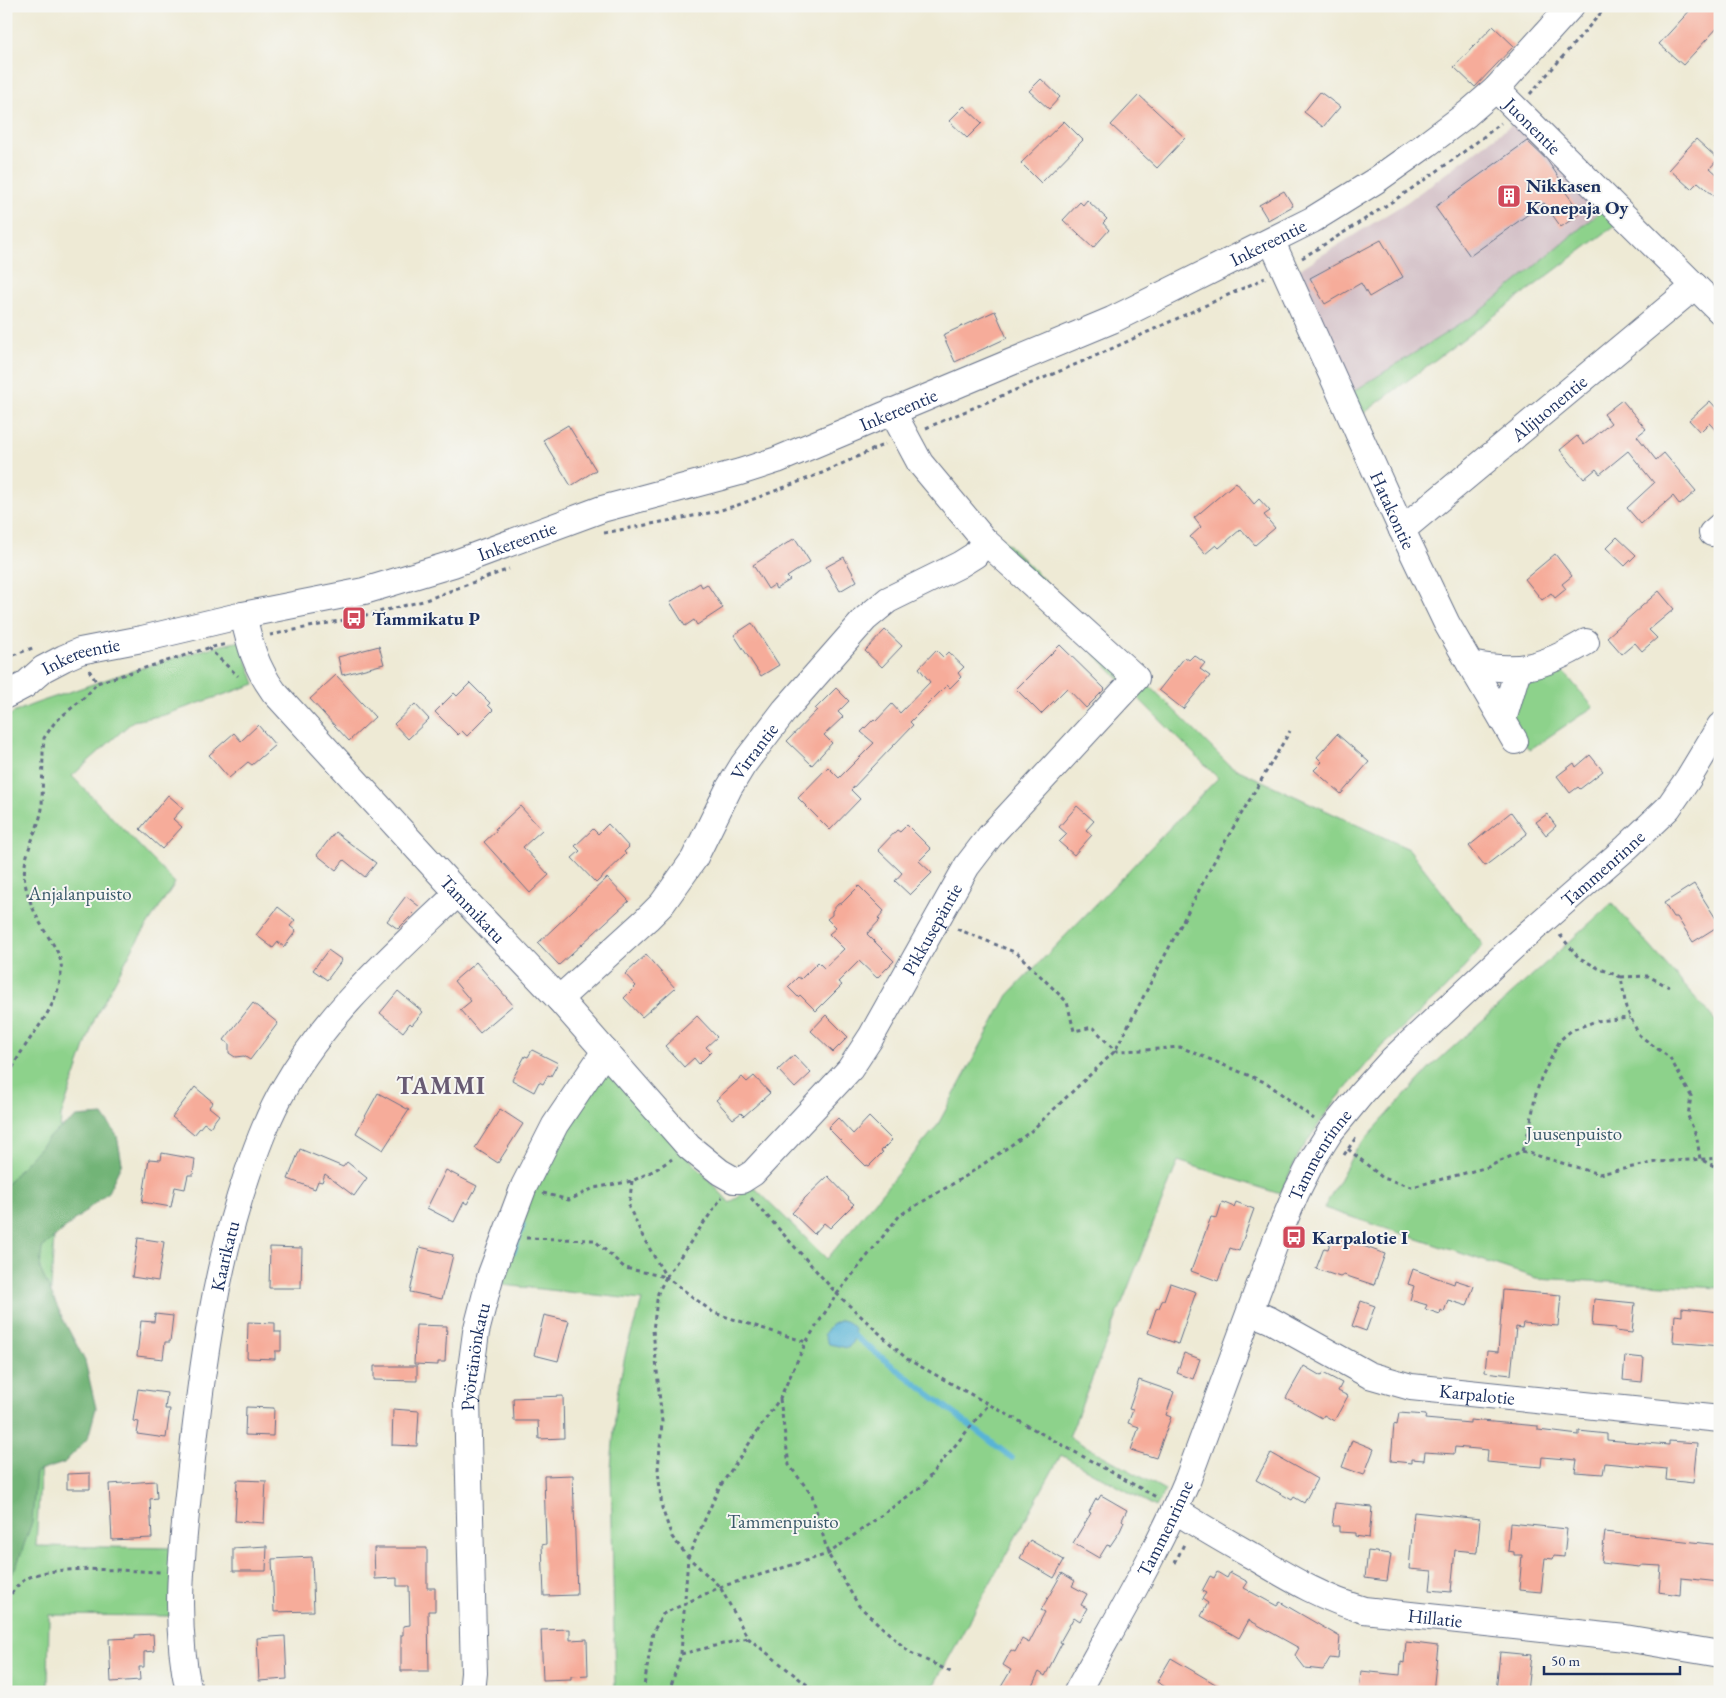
<svg xmlns="http://www.w3.org/2000/svg" width="1726" height="1698" font-family="'EB Garamond',serif">
  <rect width="100%" height="100%" fill="#f6f6f2"/>
  <filter id="ink" filterUnits="userSpaceOnUse"><feTurbulence type="fractalNoise" baseFrequency=".02" numOctaves="2"/><feDisplacementMap in="SourceGraphic" scale="10" xChannelSelector="R" yChannelSelector="G"/><feConvolveMatrix kernelMatrix="1 2 1 2 8 2 1 2 1" color-interpolation-filters="sRGB"/></filter>
  <filter id="wash" filterUnits="userSpaceOnUse"><feTurbulence type="fractalNoise" baseFrequency=".0096" numOctaves="4" result="noise"/><feDisplacementMap in="SourceGraphic" scale="20" xChannelSelector="R" yChannelSelector="G"/><feGaussianBlur stdDeviation="1.12" result="paint"/><feColorMatrix in="noise" values="0 0 0 0 0 0 0 0 0 0 0 0 0 0 0 0 0 1.4 0 .05"/><feComposite in="paint" operator="in"/></filter>
  <g filter="url(#wash)">
    <rect width="100%" height="100%" fill="#eeead5"/>
    <path fill="#d2bec5" d="M1518 120 1601 212 1481 311 1351 394 1298 270 1407 202Z"/>
    <path fill="#8dd28b" stroke="#548074" d="M1601 211 1633 212 1344 428 1351 393 1481 311Z
      M930 466 1230 766 1409 849 1483 945 1445 989 1382 1046 1331 1106 1299 1154 1280 1194 1178 1161 1069 1437 1165 1490 1156 1507 1061 1455 930 1692H601L615 1691 611 1468 617 1394 627 1347 642 1300 503 1285 524 1206 552 1148 604 1065 730 1203 752 1185 827 1259 937 1126 1008 995 1218 778 916 476Z
      M240 641 255 684 164 715 133 721 72 776 175 883 135 944 95 1018 61 1116 36 1546 172 1548 171 1616 49 1615 48 1692H6V717C28 704 54 698 78 689 131 671 185 653 240 641Z
      M1559 666 1593 707 1529 750 1489 689 1510 677Z
      M1612 903 1720 1026V1288L1536 1278 1324 1208 1356 1149 1431 1067Z"/>
    <path fill="#72b477" stroke="#46726a" d="M103 1115 117 1136 122 1163 108 1192 42 1248 40 1269 64 1321 85 1361 96 1408 88 1438 64 1463 36 1472 32 1522 18 1562 6 1586V1186L11 1179 51 1135 77 1117Z"/>
    <path fill="#59b4d6" stroke="#3a729a" d="M841 1320C857 1323 858 1337 848 1348L829 1344 824 1334 831 1325Z"/>
    <g fill="none" stroke-linecap="round" stroke-linejoin="round">
      <path stroke="#59b4d6" stroke-width="5.5" d="M514 1251 523 1225
        M854 1336 1012 1458"/>
    </g>
    <g id="blocks">
      <path fill="#f6ac9a" d="M1694 6H1720V25L1683 65 1659 44Z
        M1493 26 1514 46 1475 87 1454 67Z
        M1041 79 1060 97 1049 109 1029 91Z
        M1320 92 1340 107 1323 127 1304 112Z
        M1139 95 1185 138 1157 168 1111 125Z
        M964 106 982 123 967 138 949 121Z
        M1064 121 1083 140 1041 183 1021 163Z
        M1696 139 1718 159 1710 168 1720 177V201L1698 182 1691 189 1669 169Z
        M1527 141 1547 160 1566 188 1564 190 1581 213 1561 227 1544 203 1470 256 1435 207Z
        M1284 191 1293 206 1268 220 1259 205Z
        M1087 200 1107 219 1103 223 1109 230 1093 248 1063 220 1080 202 1083 205Z
        M1381 240 1403 277 1369 297 1361 283 1325 304 1310 278Z
        M995 311 1007 338 955 362 943 335Z
        M1622 400 1646 429 1637 436 1656 460 1664 453 1696 491 1680 505 1673 496 1641 524 1627 508 1654 483 1628 451 1600 474 1596 469 1584 479 1560 450 1577 436 1584 445 1611 423 1604 414Z
        M1710 401 1720 412V435L1709 423 1700 432 1689 420Z
        M568 425 596 470 571 486 543 440Z
        M1236 482 1254 504 1259 499 1270 511 1264 515 1275 528 1255 545 1241 529 1219 548 1216 545 1205 554 1190 537 1201 527 1194 518Z
        M1617 537 1636 555 1625 566 1606 548Z
        M795 538 810 562 787 577 790 580 776 589 774 585 768 589 753 565Z
        M1555 554 1572 576 1562 584 1566 589 1555 598 1551 593 1542 600 1525 579Z
        M844 557 857 581 840 591 826 567Z
        M700 583 702 587 707 584 723 608 697 625 694 620 685 626 670 602Z
        M1659 591 1674 609 1649 630 1657 638 1642 651 1635 643 1622 654 1607 637Z
        M752 623 779 665 761 676 734 635Z
        M885 630 902 646 882 667 865 651Z
        M1060 645 1105 689 1086 708 1067 688 1041 714 1016 689Z
        M379 646 384 664 342 675 338 657Z
        M936 650 943 657 948 652 964 667 958 673 961 677 950 688 947 685 910 722 913 725 851 790 860 799 830 830 798 798 828 767 839 778 874 743 861 732 874 719 876 721 892 704 900 713 930 682 919 668Z
        M1194 655 1205 663 1200 669 1210 676 1183 709 1159 690 1185 657 1189 660Z
        M336 675 375 717 349 741 310 699Z
        M470 683 490 703 488 705 493 710 467 736 462 731 458 735 435 712 454 693 457 696Z
        M836 688 849 701 838 712 843 717 824 735 832 743 812 765 787 741 817 710 815 709Z
        M415 704 429 719 408 739 394 724Z
        M258 725 275 745 252 765 248 762 229 778 209 755 234 733 241 741Z
        M1337 734 1369 762 1341 794 1314 770 1322 762 1317 757Z
        M1590 755 1603 771 1580 789 1578 787 1570 793 1557 776 1574 763 1576 767Z
        M168 795 183 808 173 819 182 827 162 849 140 829Z
        M520 806 542 830 523 847 549 875 530 893 484 842 497 830 495 829Z
        M1077 806 1094 821 1086 830 1092 835 1074 855 1059 842 1067 834 1059 827Z
        M1511 812 1527 834 1485 866 1469 846Z
        M1547 814 1556 826 1546 835 1536 822Z
        M608 824 629 847 624 852 626 854 596 883 572 858 580 851 575 846 593 829 598 834Z
        M907 825 931 849 919 861 932 873 910 895 895 881 902 873 878 850 897 830 900 832Z
        M335 832 376 863 365 877 344 860 336 870 317 855Z
        M607 878 629 901 559 965 538 943Z
        M1694 884 1720 925 1693 942 1677 917H1673L1664 903Z
        M859 886 884 911 878 918 880 920 867 934 894 961 877 978 859 961 838 982 842 985 816 1011 800 995 798 997 788 987 798 977 801 979 818 962 824 968 844 949 829 934 836 928 827 919 832 915V911L838 904 842 903Z
        M406 896 420 907 398 929 387 921Z
        M278 907 295 920 290 926 296 931 284 947 278 942 273 948 256 935Z
        M328 950 342 960 327 980 313 970Z
        M646 955 675 988 642 1017 624 998 636 986 625 974Z
        M476 962 513 1005 480 1033 460 1010 471 1001 454 981Z
        M398 991 423 1012 412 1025 410 1023 403 1032 380 1013Z
        M253 1003 278 1023 250 1060 244 1056 235 1057 229 1053V1044L224 1040Z
        M826 1015 848 1037 833 1052 811 1031Z
        M697 1016 717 1037 706 1047 711 1052 699 1064 694 1058 684 1067 665 1046Z
        M532 1050 558 1063 551 1076 548 1075 543 1084 539 1082 534 1092 512 1080 525 1056 528 1057Z
        M794 1055 811 1073 795 1088 778 1070Z
        M754 1076 770 1093 744 1116 741 1113 733 1119 716 1100 742 1077 747 1082Z
        M195 1087 213 1102 209 1107 219 1115 210 1127 204 1123 194 1135 172 1117Z
        M378 1093 409 1110 383 1150 356 1133Z
        M500 1109 523 1124 498 1163 475 1148Z
        M869 1117 892 1140 881 1151 883 1152 869 1166 867 1165 866 1166 828 1128 838 1118 853 1134Z
        M300 1149 343 1167 347 1162 367 1178 354 1196 325 1174 322 1182 318 1181 315 1189 288 1179Z
        M162 1153 195 1159 193 1175H188L185 1189 175 1187 171 1207 142 1202 149 1159 161 1160Z
        M446 1170 477 1186 467 1204 464 1202 454 1222 427 1208Z
        M828 1176 849 1198 848 1199 854 1204 830 1228 824 1223 814 1234 792 1213 804 1200V1199Z
        M1222 1202 1234 1207 1236 1202 1254 1209 1239 1251 1230 1248 1218 1281 1191 1271 1211 1217 1217 1218Z
        M1333 1235 1385 1254 1374 1285 1344 1275 1340 1277 1316 1269 1324 1248 1328 1249Z
        M138 1238 164 1242 158 1281 132 1277Z
        M270 1247 302 1248 301 1288H269Z
        M420 1247 453 1255 442 1299 410 1292Z
        M1413 1269 1454 1284 1455 1280 1474 1286 1467 1306 1448 1300 1444 1312 1441 1310 1440 1314 1425 1309 1427 1305 1410 1300 1414 1286 1408 1284Z
        M1170 1283 1196 1292 1178 1344 1148 1333 1156 1309 1159 1308 1162 1301 1164 1300Z
        M1503 1290 1561 1295 1558 1326 1523 1323 1522 1328 1516 1327 1511 1375 1485 1372 1487 1351 1498 1352Z
        M1594 1299 1635 1303 1632 1333 1615 1331 1616 1328 1592 1326Z
        M1361 1301 1375 1306 1366 1331 1352 1326Z
        M1682 1308 1719 1312 1720 1346 1673 1342 1675 1315 1682 1316Z
        M155 1314 173 1316 170 1342H165L163 1359 137 1356 141 1321 154 1322Z
        M544 1315 569 1321 558 1361 534 1355Z
        M248 1322 275 1323V1332H281V1351H275V1359L247 1358Z
        M416 1325 447 1326 445 1362H438V1365L414 1364Z
        M1184 1353 1200 1359 1193 1379 1177 1373Z
        M1625 1356 1644 1358 1642 1382 1623 1380Z
        M374 1366H417V1381L374 1380Z
        M1304 1366 1321 1376 1323 1373 1342 1383 1338 1391 1348 1396 1334 1421 1324 1415 1322 1418 1286 1398Z
        M1139 1380 1174 1392 1166 1415 1171 1417 1156 1458 1131 1450 1139 1427 1128 1423 1133 1410 1129 1409Z
        M138 1389 167 1393 165 1409H170L166 1438 137 1434 139 1422 133 1421Z
        M563 1396 564 1438 539 1439 538 1421H514L513 1398Z
        M246 1407 274 1408 273 1436 245 1435Z
        M393 1409 419 1411 417 1446 392 1445Z
        M1399 1413 1426 1415 1425 1419 1470 1423V1420L1538 1426V1430L1579 1435V1431L1607 1434V1440L1669 1445V1441L1697 1443 1693 1483 1666 1480 1667 1469 1605 1463 1603 1474 1575 1472 1577 1460 1542 1457 1541 1467 1487 1462 1488 1450 1455 1447 1454 1454 1425 1452 1424 1460 1411 1459V1463L1391 1461 1394 1424 1397 1425Z
        M1352 1440 1374 1449 1364 1475 1342 1467Z
        M1271 1453 1317 1479 1304 1503 1294 1497 1292 1500 1256 1480Z
        M90 1473V1489H67V1474Z
        M573 1475 577 1595 544 1596 542 1545 546 1544 544 1476Z
        M237 1480 266 1481 264 1523 235 1521Z
        M156 1481 157 1498 150 1499 152 1538 112 1540 109 1484Z
        M1101 1495 1127 1510 1122 1520 1124 1522 1120 1531 1110 1546 1107 1545 1099 1558 1073 1543 1091 1513 1089 1512 1096 1499 1098 1500Z
        M1335 1503 1372 1507 1369 1538 1355 1536V1533L1339 1532V1526H1332Z
        M1414 1512 1480 1519 1477 1552 1455 1550 1451 1592 1430 1590 1432 1571 1409 1569Z
        M1510 1523 1567 1529 1564 1557 1554 1556 1553 1559 1545 1558 1541 1592 1519 1590 1522 1555H1514V1552L1508 1551Z
        M1605 1532 1720 1545V1582L1681 1578 1680 1595 1659 1592 1661 1566 1642 1565 1639 1567 1601 1563Z
        M1030 1540 1064 1560 1054 1578 1020 1558Z
        M267 1546 266 1571H233V1548Z
        M374 1548H427V1588H435V1611H428L429 1671H401V1635H403V1626L410 1625 409 1586H397V1578L375 1579Z
        M1368 1551 1391 1554 1387 1581 1365 1578Z
        M312 1557 314 1611 274 1612 272 1559Z
        M1217 1572 1227 1578 1230 1572 1248 1582 1244 1588 1277 1606 1280 1602 1340 1637 1338 1659 1330 1658 1323 1670 1305 1668 1295 1655 1299 1648 1249 1620 1239 1638 1201 1616 1208 1603 1202 1599 1206 1593 1202 1591 1210 1576 1214 1578Z
        M1062 1573 1075 1581 1072 1586 1087 1594 1081 1605 1087 1608 1080 1621 1074 1617 1060 1642 1062 1643 1045 1676 1039 1672 1029 1692H998L1011 1670 1003 1665 1011 1650 1015 1652 1022 1639 1029 1643 1045 1612 1041 1610Z
        M570 1629V1640L587 1639 588 1675 571 1676V1679L543 1680 541 1630Z
        M153 1634 154 1651 144 1652V1667H139L140 1680 111 1682 109 1639 135 1638V1635Z
        M285 1636 287 1679 259 1681 257 1638Z
        M1406 1642 1438 1646 1433 1692H1401L1376 1689V1692H1359L1361 1671 1400 1675 1401 1662 1404 1663Z
        M1500 1652 1531 1655 1527 1692H1496Z
        M1171 1658 1229 1692H1174L1157 1682Z"/>
    </g>
  </g>
  <g filter="url(#ink)">
    <use href="#blocks" fill-opacity="0" stroke="#657088" stroke-width="1"/>
    <g fill="none" stroke-linecap="round" stroke-linejoin="round">
      <g stroke="#657088" stroke-width="28">
        <g id="minor">
          <path id="s1" d="M1496 89 1720 311"/>
          <path id="s2" d="M1272 242 1402 530 1447 624 1470 664C1518 674 1544 667 1586 642"/>
          <path id="s3" d="M1402 530 1695 286"/>
          <path d="M1712 533 1720 526"/>
          <path id="s4" d="M243 615C250 645 255 666 274 692L458 893 559 999 689 1147 720 1172 734 1180H742L753 1173 850 1069 871 1037 967 866 990 836 1136 678 985 541 920 463 892 411"/>
          <path d="M1470 664 1515 741"/>
          <path id="s5" d="M6 695 25 685 43 669 64 658 80 651 142 639 243 615 364 591 453 564 602 509 740 472 777 460 1112 320 1312 220 1375 181 1427 144 1467 114 1496 89 1571 6"/>
          <path d="M1503 720 1518 669"/>
          <path id="s6" d="M559 999 647 919 662 904 694 859 729 788 743 765 785 710 865 619 888 600 959 565 975 555 985 541"/>
          <path id="s7" d="M1251 1312 1270 1320 1369 1375 1411 1387 1720 1419"/>
          <path id="s8" d="M1175 1510C1201 1527 1227 1542 1254 1557 1291 1579 1322 1598 1364 1610L1625 1638 1720 1654"/>
          <path id="s9" d="M189 1692C172 1617 183 1542 191 1467 202 1368 215 1267 248 1172 258 1144 269 1114 285 1087 328 1011 396 953 458 893"/>
          <path id="s10" d="M472 1692 474 1673 467 1399 476 1332 491 1274 524 1186 555 1125 605 1051"/>
          <path id="s11" d="M1077 1692C1115 1622 1157 1553 1188 1479L1277 1238 1296 1193 1313 1159 1330 1132 1362 1093 1393 1059 1514 946 1627 847 1668 808 1688 779 1720 726"/>
        </g>
      </g>
      <path stroke="#657088" stroke-width="3" stroke-dasharray="4 4" stroke-linecap="butt" d="M1530 94 1607 6
        M1302 258C1370 217 1439 173 1501 123
        M926 428 1100 354 1265 278
        M604 533 714 512 738 505 822 473 885 444
        M270 635 354 618 423 601 509 569
        M208 648 238 676
        M6 658 35 647
        M89 670 97 683 208 648 227 644
        M957 929 1017 953 1067 1002 1074 1031 1093 1027 1115 1051 1146 1050 1180 1047 1267 1083 1314 1119
        M1560 935 1578 957 1598 968 1621 977 1626 1008 1639 1035 1670 1058 1691 1096 1688 1116 1697 1138 1700 1159 1720 1169
        M1621 977 1648 976 1669 987
        M6 1091C8 1085 9 1078 11 1072 25 1037 56 1016 61 974 64 954 50 942 42 926 34 913 28 898 25 883 21 855 37 835 42 809L43 752 44 738 55 722 87 695 97 683
        M1348 1149 1383 1178 1412 1187 1488 1167 1522 1151 1599 1174 1657 1162 1720 1158
        M1522 1151 1530 1127 1535 1097 1541 1078 1560 1040 1572 1030 1596 1021 1630 1018
        M1344 1155 1357 1136
        M632 1181 629 1207 644 1239 666 1277 714 1313 806 1342
        M543 1193 569 1200 594 1188 632 1181 655 1170 672 1159
        M751 1198 837 1294 907 1359 1158 1498
        M526 1238 594 1240 625 1268 666 1277 722 1197
        M666 1277 658 1293 653 1330 662 1422 658 1470 662 1508 672 1537 688 1557 720 1587 748 1638 816 1692
        M780 1399 789 1465 812 1495 828 1554 859 1606 909 1652 953 1673
        M1175 1563 1185 1542
        M6 1600C12 1593 19 1582 28 1578 54 1564 129 1571 160 1572
        M681 1654 748 1638
        M643 1692 653 1632 663 1614 720 1587 828 1554 922 1486 989 1404
        M669 1692 681 1654 688 1557 719 1488 780 1398 806 1342 837 1294 900 1215 966 1176 1030 1132 1115 1051 1219 852 1290 731"/>
      <use href="#minor" stroke="#fff" stroke-width="26"/>
    </g>
  </g>
  <defs>
    <g id="building-square" transform="scale(1.25)"><rect x="-9" y="-9" width="18" height="18" rx="4" fill="#d1495b" stroke="#f6f6f2"/><path d="M-4-6H4V6H1V3H-1V6H-4ZM-2.5-4.3h1.7v1.8h-1.7ZM.8-4.3h1.7v1.8H.8ZM-2.5-1h1.7V.8h-1.7ZM.8-1h1.7V.8H.8Z" fill="#fff"/></g>
    <g id="bus-square" transform="scale(1.25)"><rect x="-9" y="-9" width="18" height="18" rx="4" fill="#d1495b" stroke="#f6f6f2"/><path d="M-5-6H5V4H4V6H2V4H-2V6H-4V4H-5ZM-3.5-4V0h7V-4ZM-3.5 1.2v1.5H-2V1.2ZM2 1.2v1.5H3.5V1.2Z" fill="#fff"/></g>
  </defs>
  <g fill-rule="evenodd">
    <use href="#building-square" x="1509" y="196"/>
    <use href="#bus-square" x="354" y="618"/>
    <use href="#bus-square" x="1294" y="1237"/>
  </g>
  <g text-anchor="middle" dominant-baseline="central" stroke-width="4" stroke-linejoin="round" paint-order="stroke">
    <g font-size="19" fill="#1b2f5e" stroke="#f6f6f2">
      <text stroke="none"><textPath href="#s1" startOffset="52">Juonentie</textPath></text>
      <text stroke="none"><textPath href="#s5" startOffset="1348">Inkereentie</textPath></text>
      <text stroke="none"><textPath href="#s3" startOffset="191">Alijuonentie</textPath></text>
      <text stroke="none"><textPath href="#s5" startOffset="942">Inkereentie</textPath></text>
      <text stroke="none"><textPath href="#s2" startOffset="294">Hatakontie</textPath></text>
      <text stroke="none"><textPath href="#s5" startOffset="538">Inkereentie</textPath></text>
      <text stroke="none"><textPath href="#s5" startOffset="86">Inkereentie</textPath></text>
      <text stroke="none"><textPath href="#s6" startOffset="319">Virrantie</textPath></text>
      <text stroke="none"><textPath href="#s11" startOffset="996">Tammenrinne</textPath></text>
      <text stroke="none"><textPath href="#s4" startOffset="378">Tammikatu</textPath></text>
      <text stroke="none"><textPath href="#s4" startOffset="1081">Pikkusepäntie</textPath></text>
      <text stroke="none"><textPath href="#s11" startOffset="591">Tammenrinne</textPath></text>
      <text stroke="none"><textPath href="#s9" startOffset="440">Kaarikatu</textPath></text>
      <text stroke="none"><textPath href="#s10" startOffset="336">Pyörtänönkatu</textPath></text>
      <text stroke="none"><textPath href="#s7" startOffset="244">Karpalotie</textPath></text>
      <text stroke="none"><textPath href="#s11" startOffset="186">Tammenrinne</textPath></text>
      <text stroke="none"><textPath href="#s8" startOffset="286">Hillatie</textPath></text>
    </g>
    <g font-size="19" font-weight="bold" fill="#1b2f5e" stroke="#f6f6f2" text-anchor="start">
      <text x="1526" y="185">Nikkasen<tspan x="1526" dy="22">Konepaja Oy</tspan></text>
      <text x="372" y="618">Tammikatu P</text>
      <text x="1312" y="1237">Karpalotie I</text>
    </g>
    <g font-size="19" fill="#385869" stroke="#f6f6f2">
      <text x="80" y="893">Anjalanpuisto</text>
      <text x="1574" y="1133">Juusenpuisto</text>
      <text x="783" y="1521">Tammenpuisto</text>
    </g>
    <g font-size="24" font-weight="bold" letter-spacing="1" fill="#685b73" stroke="#f6f6f2">
      <text x="441" y="1085">TAMMI</text>
    </g>
  </g>
  <rect width="1726" height="1698" fill="none" stroke="#f6f6f2" stroke-width="25"/>
  <path d="M1544 1666v8h136v-8" fill="none" stroke="#1b2f5e" stroke-width="2.5"/>
  <text x="1551" y="1666" font-size="15" fill="#1b2f5e" stroke="#f6f6f2" stroke-width="4" paint-order="stroke">50 m</text>
</svg>
